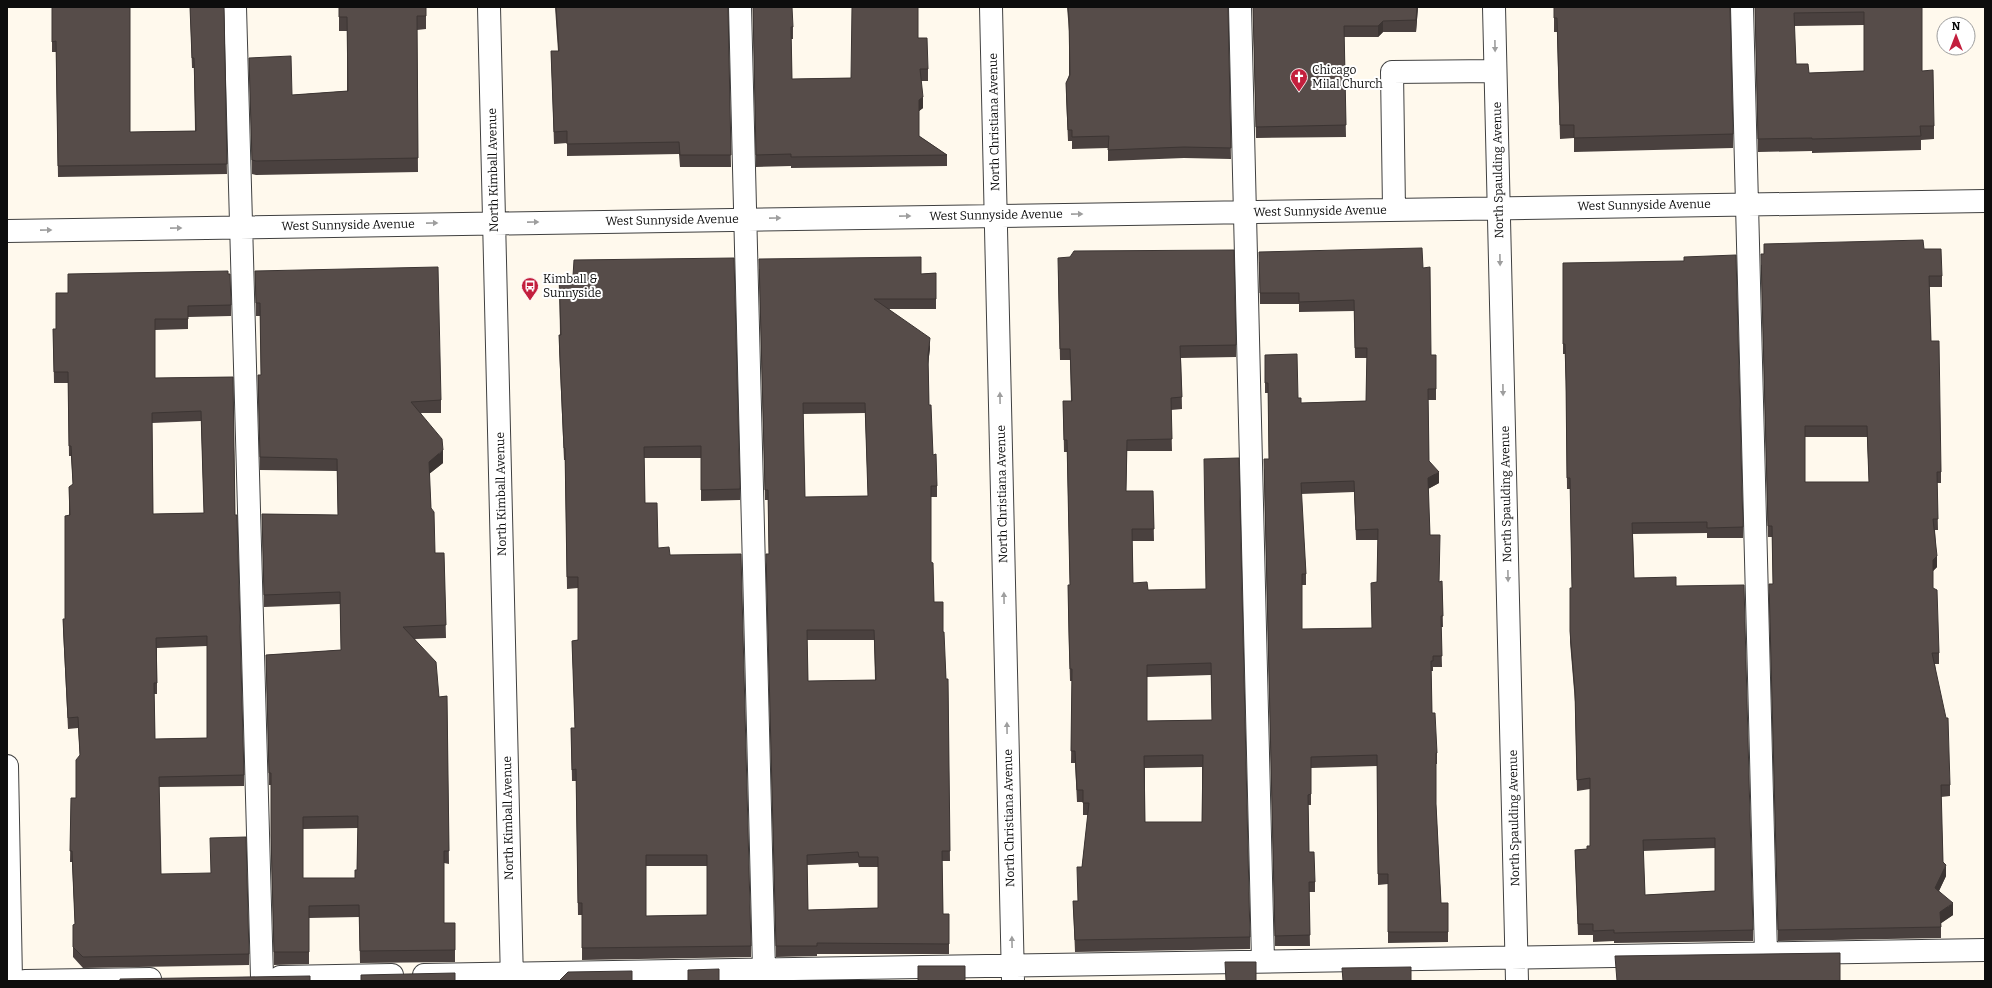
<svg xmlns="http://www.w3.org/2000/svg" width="1992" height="988" font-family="Bitter,serif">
  <rect width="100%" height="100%" fill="#fff9ed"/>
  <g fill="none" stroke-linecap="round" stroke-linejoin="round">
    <g stroke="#404040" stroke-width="24">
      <path id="minor" d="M235 7 262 977
        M489 7 512 981
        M740 7 764 970
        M991 7 1013 981
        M1240 7 1263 961
        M1494 7 1517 981
        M1742 7 1766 954
        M1394 209 1392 72 1495 71
        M7 231 1985 201
        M7 766 11 981
        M424 975 1985 950
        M280 977 392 975
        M25 981 150 979"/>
    </g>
    <use href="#minor" stroke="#fff" stroke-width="22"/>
  </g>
  <path fill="#4a413f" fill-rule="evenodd" d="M52 7 130 132 195 131 194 68H192L190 7H224L227 174 58 177 56 52H52Z
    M339 7H426V29L417 30 418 172 256 175 252 174 249 58 292 95 347 91V31H339Z
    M555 7H728L731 167H680L679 154 567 156V143L554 144 551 51H558Z
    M753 7 793 27V39H791L792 79 851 78 918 38 928 69V81H921L923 108 919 111V136L947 155V166L791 168V166L756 167Z
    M1067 7H1228L1231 159 1184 158 1108 161V148L1072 149V141H1068L1066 95V83L1069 75V31Z
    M1253 7H1418L1416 32H1383L1378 37H1344L1346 137 1256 138Z
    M1554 7 1733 134V148L1574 152V138L1560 139 1557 32H1554Z
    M1755 7H1922V71L1934 126V139L1921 140V150L1812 153V151L1758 152ZM1864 25V71L1809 73 1796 64 1794 26Z
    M1924 249 1942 276V287H1929L1931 341 1941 472V483H1937L1938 530H1935L1937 567 1933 571V588L1939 653V664H1935L1950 785V796L1941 797 1943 862 1946 876 1939 891 1953 915 1941 923V938L1778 941 1769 595 1773 584 1772 537H1768L1761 265ZM1805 437H1867L1869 482H1805Z
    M1259 262 1423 268 1431 355H1436V400H1428L1429 461 1439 483 1428 489 1430 535 1439 582 1442 581 1443 627H1441L1442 667H1433V671H1431L1432 713 1437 753V764H1436V804L1441 903H1448V942L1388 943V884L1378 885 1377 766 1311 768V805H1308L1309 852 1315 882V892H1309L1310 946H1275L1264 470 1269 459 1268 393H1265V355L1298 398 1301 403 1366 401 1367 358H1355L1354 311 1299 312V304H1260ZM1354 492 1356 540H1378L1377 582 1372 628 1302 629V585H1306V574L1301 494Z
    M1563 263 1743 527V538H1707V533L1633 534 1634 578 1676 586 1753 930V941L1614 943V941L1593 942V935H1578L1575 850 1587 849 1590 846V789L1577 791 1575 702 1570 642V588H1572L1570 489H1567L1566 392 1565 354H1563ZM1715 848V891L1645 895 1643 851Z
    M759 269 921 274 936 273V309H889L930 348 928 364 929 405 933 455 937 486V497H931V562L934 602 943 632 946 679H948L950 861H942L943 914H949V954H817V956L776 957 766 565 769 554 768 500H765ZM865 413 868 496 805 497 803 414ZM807 640H874L875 680 808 681ZM858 863 859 867H878V908L808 910 807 865Z
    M1058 270 1236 345V357L1181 358 1182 409 1171 410 1172 451H1127L1126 491H1153L1154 541H1132L1133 583 1148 590 1206 589 1250 937V949L1075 952 1073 901H1078L1082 867 1088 815H1083V802H1077L1075 763H1071L1072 681H1070L1069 646 1068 585H1070L1067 452H1064L1063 401H1071L1070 360H1060ZM1211 675 1212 720 1147 721V677ZM1202 767V822H1145V768Z
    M255 271 441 400V413H421L443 463 429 474 431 508 435 553H444L446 638 415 639 439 697 447 696 449 864 444 863V923H455V962L360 963 359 917 309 918V964L274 965 271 847V785H269L266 655 341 650 340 604 264 607 262 514 338 515 337 471 260 470 258 387V375H261L260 316H256ZM358 828 357 870 355 878H303V829Z
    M559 276 740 489V500L701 501V458H644L645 503 658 548 670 555 751 946V957L582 960V915H578L576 781H572L571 728H575L572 641 578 640V588L567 589 565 460H564L559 347V335H560ZM646 866H707V915L646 916Z
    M68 293 231 305V316L188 317V329L155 330V378L233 377 235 515 244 775V786L159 787 161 874 249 954V965L83 968 73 957V925L75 924 72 862H70L71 798H76L80 756 78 728 68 729 63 629V619H65L69 516V487L73 485 71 456H69L68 383H54L53 329H56ZM201 421 204 513 153 514 152 423ZM207 646V738L155 739 154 694H157V648Z"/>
  <path fill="#3c3533" d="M1417 7H1418L1416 32V20Z
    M1383 21V32L1378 37V26Z
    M923 97V108L919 111V100Z
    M930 338V348L928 365V355Z
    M443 450V463L429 474V462Z
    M1439 472V483L1428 489V478Z
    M1937 556V567L1933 571V560Z
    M1946 865V876L1935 899V888Z
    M1953 903V915L1940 924V912Z"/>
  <path fill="#564c49" stroke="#3c3533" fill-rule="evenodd" d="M52 7H130V132L196 131 194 58H192L190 7H224L227 164 58 166 56 41 52 42Z
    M339 7H426V16H417L418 158 256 161 252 160 249 58 291 56 292 95 348 91 347 17H339Z
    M556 7H728L731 155H680L679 142 567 144V131L554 132 551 51H559Z
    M753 7H792L793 27H791L792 79 851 78 852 7H918V38H927L928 69H920L923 97 919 100V136L947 155 791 157V154L756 155Z
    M1068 7H1228L1231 148 1184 147 1108 150 1109 136 1072 137V130H1068L1066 83 1070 75 1069 19Z
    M1253 7H1417L1416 20 1383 21 1378 26H1344L1346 125 1256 127Z
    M1554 7H1730L1733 134 1574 138V125H1560L1557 18H1554Z
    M1755 7H1922V71L1933 70 1934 126H1920L1921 136 1812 139V138L1758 139ZM1864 12V71L1809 73 1808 64H1796L1794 13Z
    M1923 240 1924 249H1941L1942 276H1929L1931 341H1939L1941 472H1937L1938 519H1933L1937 556 1933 560V588L1937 590 1939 653H1932L1946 718H1948L1950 785H1941L1943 862 1946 865 1935 888 1953 903 1940 912 1941 927 1778 930 1769 584H1773L1772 526H1768L1761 254H1764V244ZM1805 426H1867L1869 482H1805Z
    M1422 248 1423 268 1430 267 1431 355H1436V389H1428L1429 461 1439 472 1428 478 1430 535H1440L1439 582 1442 581 1443 616H1441L1442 656H1433V661H1431L1432 713H1435L1437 753H1436V804L1441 903H1448V932H1388V874H1378L1377 755 1311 757V794L1308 795 1309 852H1314L1315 882H1309L1310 935 1275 936 1264 459H1269L1268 383H1265V355L1297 354 1298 398H1301V403L1366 401 1367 348H1355L1354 300 1299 302V293H1260L1259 252ZM1354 481 1356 530 1378 529 1377 582 1371 583 1372 628 1302 629V574H1306L1301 483Z
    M1234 250 1236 345 1180 346 1182 397 1171 398 1172 439 1127 440 1126 491H1153L1154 529H1132L1133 583 1147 582 1148 590 1206 589 1204 459 1239 458 1250 937 1075 940 1073 901H1078L1077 867H1082L1089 803H1083V790H1077L1075 751H1071L1072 669H1070L1069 635 1068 585H1070L1067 440H1064L1063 401H1072L1070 349H1060L1058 258 1070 257 1074 251ZM1211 663 1212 720 1147 721V665ZM1203 755 1202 822H1145L1144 756Z
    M1736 255 1743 527 1707 528V522L1632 523 1634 578 1676 577V586L1744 585 1753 930 1614 933V930L1593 931V924H1578L1575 850 1587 849V846H1590V778L1577 780 1575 692 1570 631V588H1572L1570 478H1567L1566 381 1565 344H1563V263L1684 261V257ZM1715 838V891L1645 895 1643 840Z
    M921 257V274L936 273V299H874L930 338 928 355 929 405H931L933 455 936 454 937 486H931V562L933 563 934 602H943V632H944L946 679H948L950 851H942L943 914H949V944L817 943V946H776L766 554H769L768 490H765L759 259ZM803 403H865L868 496 805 497ZM807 630H874L876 680 808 681ZM858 852 859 857H878V908L808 910 807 855Z
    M734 258 740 489 701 490V446L644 447 645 503H657L658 548 669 547 670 555 741 554 751 946 582 948V903H578L576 769 572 770 571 728H575L572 641 578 640V577H567L565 448H564L559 335H561L559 276H573L574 260ZM646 855H707V915L646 916Z
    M438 267 441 400 411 402 442 439 443 450 429 462 431 508 434 512 435 553H444L446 625 403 627 436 662 439 697 447 696 449 851H444V923H455V950L360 951 359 905 309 906V952H274L271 835V773H269L266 655 341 650 340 592 264 595 262 514 338 515 337 459 260 457 258 375H261L260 303H256L255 271ZM358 816 357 870H355V878H303V817Z
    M228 271V274H230L231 305 188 306V319H155V378L233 377 235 515H237L244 775 159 777 161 874 211 873 210 838 246 837 249 954 83 957 73 947V925L75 924 72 851H70L71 798H76V760L80 755 78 717 68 718 63 619H65V516L70 515 69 487 73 484 71 446H69L68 372H54L53 329H56V293H68V274ZM201 411 204 513 153 514 152 413ZM207 636V738L155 739 154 683H157L156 638Z
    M1840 953V981H1617L1615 956Z
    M1225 962H1256V981H1226Z
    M918 966H965V981H918Z
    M1411 967V981H1343L1342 968Z
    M719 969V981H688V970Z
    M632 971V981H560V980L568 972Z
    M455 973V981H361V975Z
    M310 976V981H120V979Z"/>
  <defs><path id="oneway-solid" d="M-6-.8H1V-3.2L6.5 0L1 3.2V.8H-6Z"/></defs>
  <g fill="#9e9e9e">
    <use href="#oneway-solid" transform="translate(1495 46) rotate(89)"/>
    <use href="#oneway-solid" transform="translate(1077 214) rotate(-1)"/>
    <use href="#oneway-solid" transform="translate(905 216) rotate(-1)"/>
    <use href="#oneway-solid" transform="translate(775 218) rotate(-1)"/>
    <use href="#oneway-solid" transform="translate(533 222) rotate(-1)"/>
    <use href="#oneway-solid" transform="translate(432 223) rotate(-1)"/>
    <use href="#oneway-solid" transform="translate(176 228) rotate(-1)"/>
    <use href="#oneway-solid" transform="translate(46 230) rotate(-1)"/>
    <use href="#oneway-solid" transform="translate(1500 260) rotate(89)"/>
    <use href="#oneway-solid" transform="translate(1503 390) rotate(89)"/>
    <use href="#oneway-solid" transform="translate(1000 398) rotate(-91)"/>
    <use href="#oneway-solid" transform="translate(1508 576) rotate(89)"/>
    <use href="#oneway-solid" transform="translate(1004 598) rotate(-91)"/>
    <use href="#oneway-solid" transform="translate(1007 728) rotate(-91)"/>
    <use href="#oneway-solid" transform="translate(1012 942) rotate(-91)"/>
  </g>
  <defs>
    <g id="church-pin" transform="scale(0.9)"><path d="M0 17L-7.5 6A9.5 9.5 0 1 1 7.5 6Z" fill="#c31f3d" stroke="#fff"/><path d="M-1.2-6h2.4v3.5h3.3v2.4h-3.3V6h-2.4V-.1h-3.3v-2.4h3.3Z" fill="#fff"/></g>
    <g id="bus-pin" transform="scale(0.9)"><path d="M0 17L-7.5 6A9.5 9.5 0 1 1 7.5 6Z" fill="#c31f3d" stroke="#fff"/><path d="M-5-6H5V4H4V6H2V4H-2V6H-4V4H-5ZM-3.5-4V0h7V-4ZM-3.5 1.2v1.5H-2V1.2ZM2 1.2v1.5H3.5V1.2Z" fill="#fff"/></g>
  </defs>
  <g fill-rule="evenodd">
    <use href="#church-pin" x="1299" y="77"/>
    <use href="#bus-pin" x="530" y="286"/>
  </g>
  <g text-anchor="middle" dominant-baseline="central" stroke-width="4" stroke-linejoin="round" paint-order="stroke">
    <g font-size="12" fill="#0d0d0d" stroke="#fff" text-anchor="start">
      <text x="1312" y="70">Chicago<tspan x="1312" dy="14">Milal Church</tspan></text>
      <text x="543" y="279">Kimball &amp;<tspan x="543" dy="14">Sunnyside</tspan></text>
    </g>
    <g font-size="12" fill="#0d0d0d" stroke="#fff">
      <text transform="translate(994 122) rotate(-91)">North Christiana Avenue</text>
      <text transform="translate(493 170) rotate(-91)">North Kimball Avenue</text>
      <text transform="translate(1498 170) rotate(-91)">North Spaulding Avenue</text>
      <text transform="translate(1644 205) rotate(-1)">West Sunnyside Avenue</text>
      <text transform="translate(1320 211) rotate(-1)">West Sunnyside Avenue</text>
      <text transform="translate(996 215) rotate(-1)">West Sunnyside Avenue</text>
      <text transform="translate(672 220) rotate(-1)">West Sunnyside Avenue</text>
      <text transform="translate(348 225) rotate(-1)">West Sunnyside Avenue</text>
      <text transform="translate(501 494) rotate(-91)">North Kimball Avenue</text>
      <text transform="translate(1002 494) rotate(-91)">North Christiana Avenue</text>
      <text transform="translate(1506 494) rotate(-91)">North Spaulding Avenue</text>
      <text transform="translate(508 818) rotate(-91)">North Kimball Avenue</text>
      <text transform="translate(1009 818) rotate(-91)">North Christiana Avenue</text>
      <text transform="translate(1514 818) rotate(-91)">North Spaulding Avenue</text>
    </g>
  </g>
  <rect width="1992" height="988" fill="none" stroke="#0d0d0d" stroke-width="16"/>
  <g transform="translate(1956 36)"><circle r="19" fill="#ffffff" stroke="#9e9e9e"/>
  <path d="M0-3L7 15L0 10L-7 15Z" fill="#c31f3d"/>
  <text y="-6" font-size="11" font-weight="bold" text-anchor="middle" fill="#0d0d0d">N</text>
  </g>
</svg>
